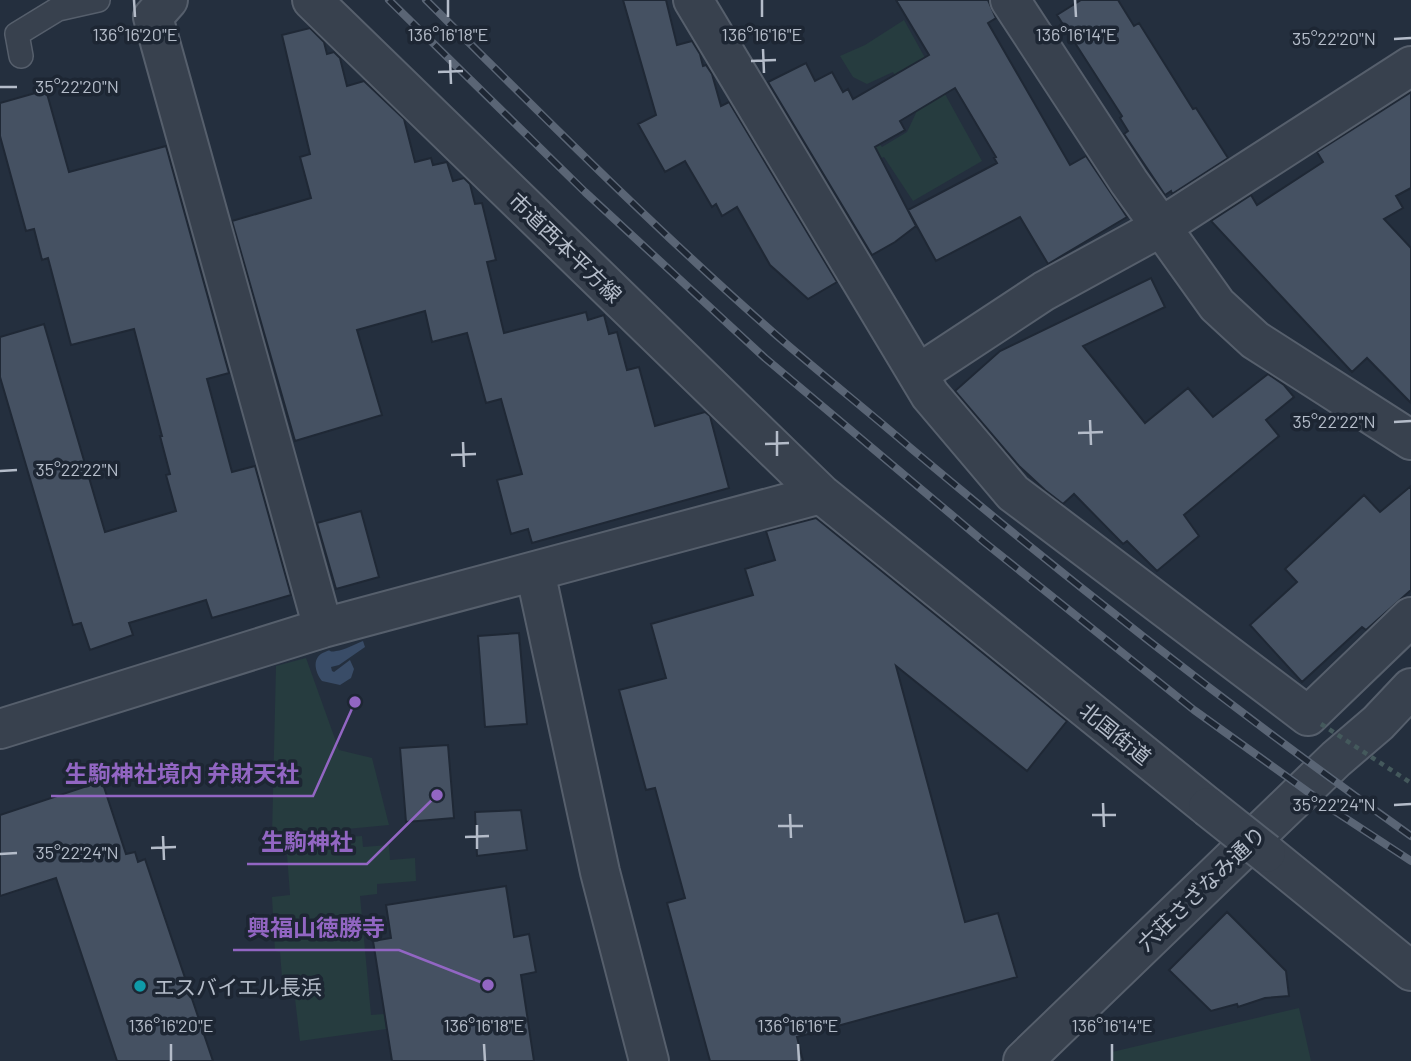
<svg xmlns="http://www.w3.org/2000/svg" width="1411" height="1061" font-family="Barlow,'Noto Sans JP',sans-serif">
  <rect width="100%" height="100%" fill="#242f3e"/>
  <path fill="#263c3f" d="M904 20 982 161 913 201 884 157 869 162 868 131 882 147 907 132 916 113 893 72 867 84 853 77 840 56 865 45Z
    M306 658 339 750 372 758 389 825 272 836 276 666Z
    M362 836 363 847 389 845 390 860 415 858 416 881 377 884V894L360 896 371 1015 384 1014 386 1029 300 1041 294 990H283L280 952 275 951 272 897 290 895 286 841Z
    M1299 1008 1311 1061H1114L1112 1052Z"/>
  <path fill="#394c67" d="M363 641 365 647 339 665 331 667 332 671 334 672 350 660 354 669 351 678 340 685 322 681C315 672 311 657 325 652 333 648 327 653 336 651 345 650 355 644 363 641Z"/>
  <path fill="#455162" stroke="#1f2835" stroke-width="2" d="M623 0H666L677 45 692 41 700 54 703 66 706 65 712 74 721 106 729 102 837 282 808 299 770 265 737 207 722 216 716 204 712 207 685 161 665 172 638 124 656 115Z
    M896 0H988L996 18 988 23 1070 165 1086 156 1127 217 1048 264 1020 217 936 261 908 210 997 163 994 158 996 157 955 88 900 121 905 130 875 147 916 226 895 242 872 255 768 82 806 63 815 81 832 72 843 92 848 89 853 99 929 55Z
    M1081 0H1118L1134 26 1139 23 1193 109 1196 108 1228 158 1172 194 1171 191 1165 195 1124 134 1128 131 1120 118 1122 116 1057 15Z
    M310 28 324 42 327 54 334 52 340 58 347 86 364 81 404 119 415 162 431 158 433 165 447 162 453 181 464 178 470 184 475 204 482 203 496 260 487 262 504 333 586 312 588 320 604 315 609 334 617 332 627 370 639 367 655 426 705 412 710 416 729 488 532 543 528 529 511 534 497 480 522 474 501 399 486 403 467 333 432 342 425 311 357 330 382 415 295 441 232 221 311 198 300 157 310 154 282 35Z
    M46 90 69 172 166 146 229 373 207 379 232 472 255 466 291 595 212 618 206 600 129 623 133 635 90 650 81 623 73 625 0 377V337L44 324 105 532 176 511 166 475 170 474 160 436H162L134 329 71 345 48 258 42 260 34 229 26 231 0 136V103Z
    M1411 92V188L1396 196 1403 208 1384 219 1411 248V403L1367 358 1352 372 1211 221 1251 195 1257 205 1323 162 1317 152Z
    M1151 278 1165 307 1083 346 1145 423 1188 388 1213 417 1268 374 1284 385 1294 397 1266 420 1279 436 1184 515 1199 536 1157 571 1127 541 1123 544 1074 494 1063 504 1045 490 1019 466 955 391 1000 351Z
    M1411 486V590L1366 630 1362 627 1302 682 1250 625 1297 582 1285 569 1364 495 1380 512Z
    M361 511 379 577 336 589 317 523Z
    M816 518 1067 721 1027 771 896 666 965 922 998 913 1017 977 797 1037 803 1061H710L667 903 685 898 655 788 646 790 619 690 666 678 651 624 753 595 745 569 775 560 766 531Z
    M519 633 527 724 485 727 478 636Z
    M448 745 454 818 406 822 400 748Z
    M102 781 126 854 135 852 138 862 145 859 213 1061H117L56 878 0 896V815Z
    M521 810 527 850 477 856 475 812Z
    M506 886 514 937 529 934 536 972 521 975 534 1061H392L373 941 391 938 386 905Z
    M1227 912 1286 971 1289 996 1265 998 1238 1007 1237 1004 1211 1011 1169 970Z"/>
  <g fill="none" stroke-linecap="round" stroke-linejoin="round">
    <g stroke="#565f6c" stroke-width="26">
      <path id="service" d="M21 56 17 34 58 9 98 0"/>
    </g>
    <g stroke="#565f6c" stroke-width="42">
      <path id="minor" d="M168 0 153 17 323 628
        M312 0 821 494 1208 807
        M693 0 930 395 1013 493 1308 716 1411 617
        M1010 0 1129 182 1217 305 1255 340 1411 440
        M918 374 1044 291 1161 227 1411 66
        M535 571 600 872 649 1061
        M0 729 323 628 821 494
        M1266 853 1411 971"/>
    </g>
    <g stroke="#565f6c" stroke-width="42">
      <path id="tertiary" d="M1023 1061 1336 759 1378 723 1411 688"/>
    </g>
    <path stroke="#44595c" stroke-width="4.5" stroke-dasharray="5 5" stroke-linecap="butt" d="M1388 768 1411 783"/>
    <use href="#service" stroke="#38414e" stroke-width="23"/>
    <use href="#minor" stroke="#38414e" stroke-width="38"/>
    <use href="#tertiary" stroke="#38414e" stroke-width="38"/>
    <g stroke="#5a6575" stroke-width="8">
      <path id="rail" d="M389 0 585 192 765 358 984 542 1194 710 1336 812 1411 861
        M426 0C543 116 659 233 783 341 826 378 870 413 913 450 1074 585 1239 714 1411 836"/>
    </g>
    <use href="#rail" stroke="#1d2633" stroke-width="5" stroke-dasharray="16" stroke-linecap="butt"/>
    <g stroke="#565f6c" stroke-width="42" stroke-linecap="butt">
      <path id="minor-bridge" d="M1208 807 1266 853"/>
    </g>
    <path stroke="#44595c" stroke-width="4.5" stroke-dasharray="5 5" stroke-linecap="butt" d="M1321 724 1385 766"/>
    <use href="#minor-bridge" stroke="#38414e" stroke-width="38"/>
  </g>
  <path fill="none" stroke="#b4bcc9" stroke-width="2.5" d="M134 0 135 17M448 0V17M762 0V17M1075 0 1076 17M1394 39 1411 38M763 49 764 73M450 60 451 84M751 61 776 60M438 72 463 71M0 87H17M1090 420 1091 445M1394 422 1411 421M777 431V456M1078 433 1103 432M463 442 464 467M765 444 789 443M451 455 476 454M0 471 17 470M1103 803 1104 827M1394 805 1411 804M790 814 791 838M1092 815H1116M477 825V849M778 826H803M163 836 164 860M465 837 489 836M151 848 176 847M0 854 17 853M171 1044V1061M484 1044 485 1061M798 1044 799 1061M1112 1044V1061"/>
  <circle fill="#0f9aa8" stroke="#1d2633" stroke-width="2.5" cx="140" cy="986" r="7"/>
  <g text-anchor="middle" dominant-baseline="central" stroke-width="7" stroke-linejoin="round" paint-order="stroke">
    <g font-size="21" fill="#b4bcc9" stroke="#1d2633">
      <text transform="translate(566 247) rotate(44)">市道西本平方線</text>
      <text transform="translate(1116 733) rotate(39)">北国街道</text>
      <text transform="translate(1201 888) rotate(-44)">六荘さざなみ通り</text>
    </g>
    <g font-size="21" fill="#b4bcc9" stroke="#1d2633" text-anchor="start">
      <text x="154" y="986">エスバイエル長浜</text>
    </g>
  </g>
  <g font-size="18" text-anchor="middle" fill="#b4bcc9" stroke="#1d2633" stroke-width="7" stroke-linejoin="round" paint-order="stroke">
    <text x="135" y="41">136°16'20"E</text>
    <text x="448" y="41">136°16'18"E</text>
    <text x="762" y="41">136°16'16"E</text>
    <text x="1076" y="41">136°16'14"E</text>
    <text x="1334" y="45">35°22'20"N</text>
    <text x="77" y="93">35°22'20"N</text>
    <text x="1334" y="428">35°22'22"N</text>
    <text x="77" y="476">35°22'22"N</text>
    <text x="1334" y="811">35°22'24"N</text>
    <text x="77" y="859">35°22'24"N</text>
    <text x="171" y="1032">136°16'20"E</text>
    <text x="484" y="1032">136°16'18"E</text>
    <text x="798" y="1032">136°16'16"E</text>
    <text x="1112" y="1032">136°16'14"E</text>
  </g>
  <path fill="none" stroke="#9266c3" stroke-width="2.5" d="M355 702L313 796H51M437 795L367 864H247M488 985L399 950H233"/>
  <g fill="#9266c3" stroke="#1d2633" stroke-width="2.5">
    <circle cx="355" cy="702" r="7"/>
    <circle cx="437" cy="795" r="7"/>
    <circle cx="488" cy="985" r="7"/>
  </g>
  <g font-size="23" text-anchor="middle" font-weight="bold" fill="#9266c3" stroke="#1d2633" stroke-width="7" stroke-linejoin="round" paint-order="stroke">
    <text x="182" y="782">生駒神社境内 弁財天社</text>
    <text x="307" y="850">生駒神社</text>
    <text x="316" y="936">興福山徳勝寺</text>
  </g>
</svg>
